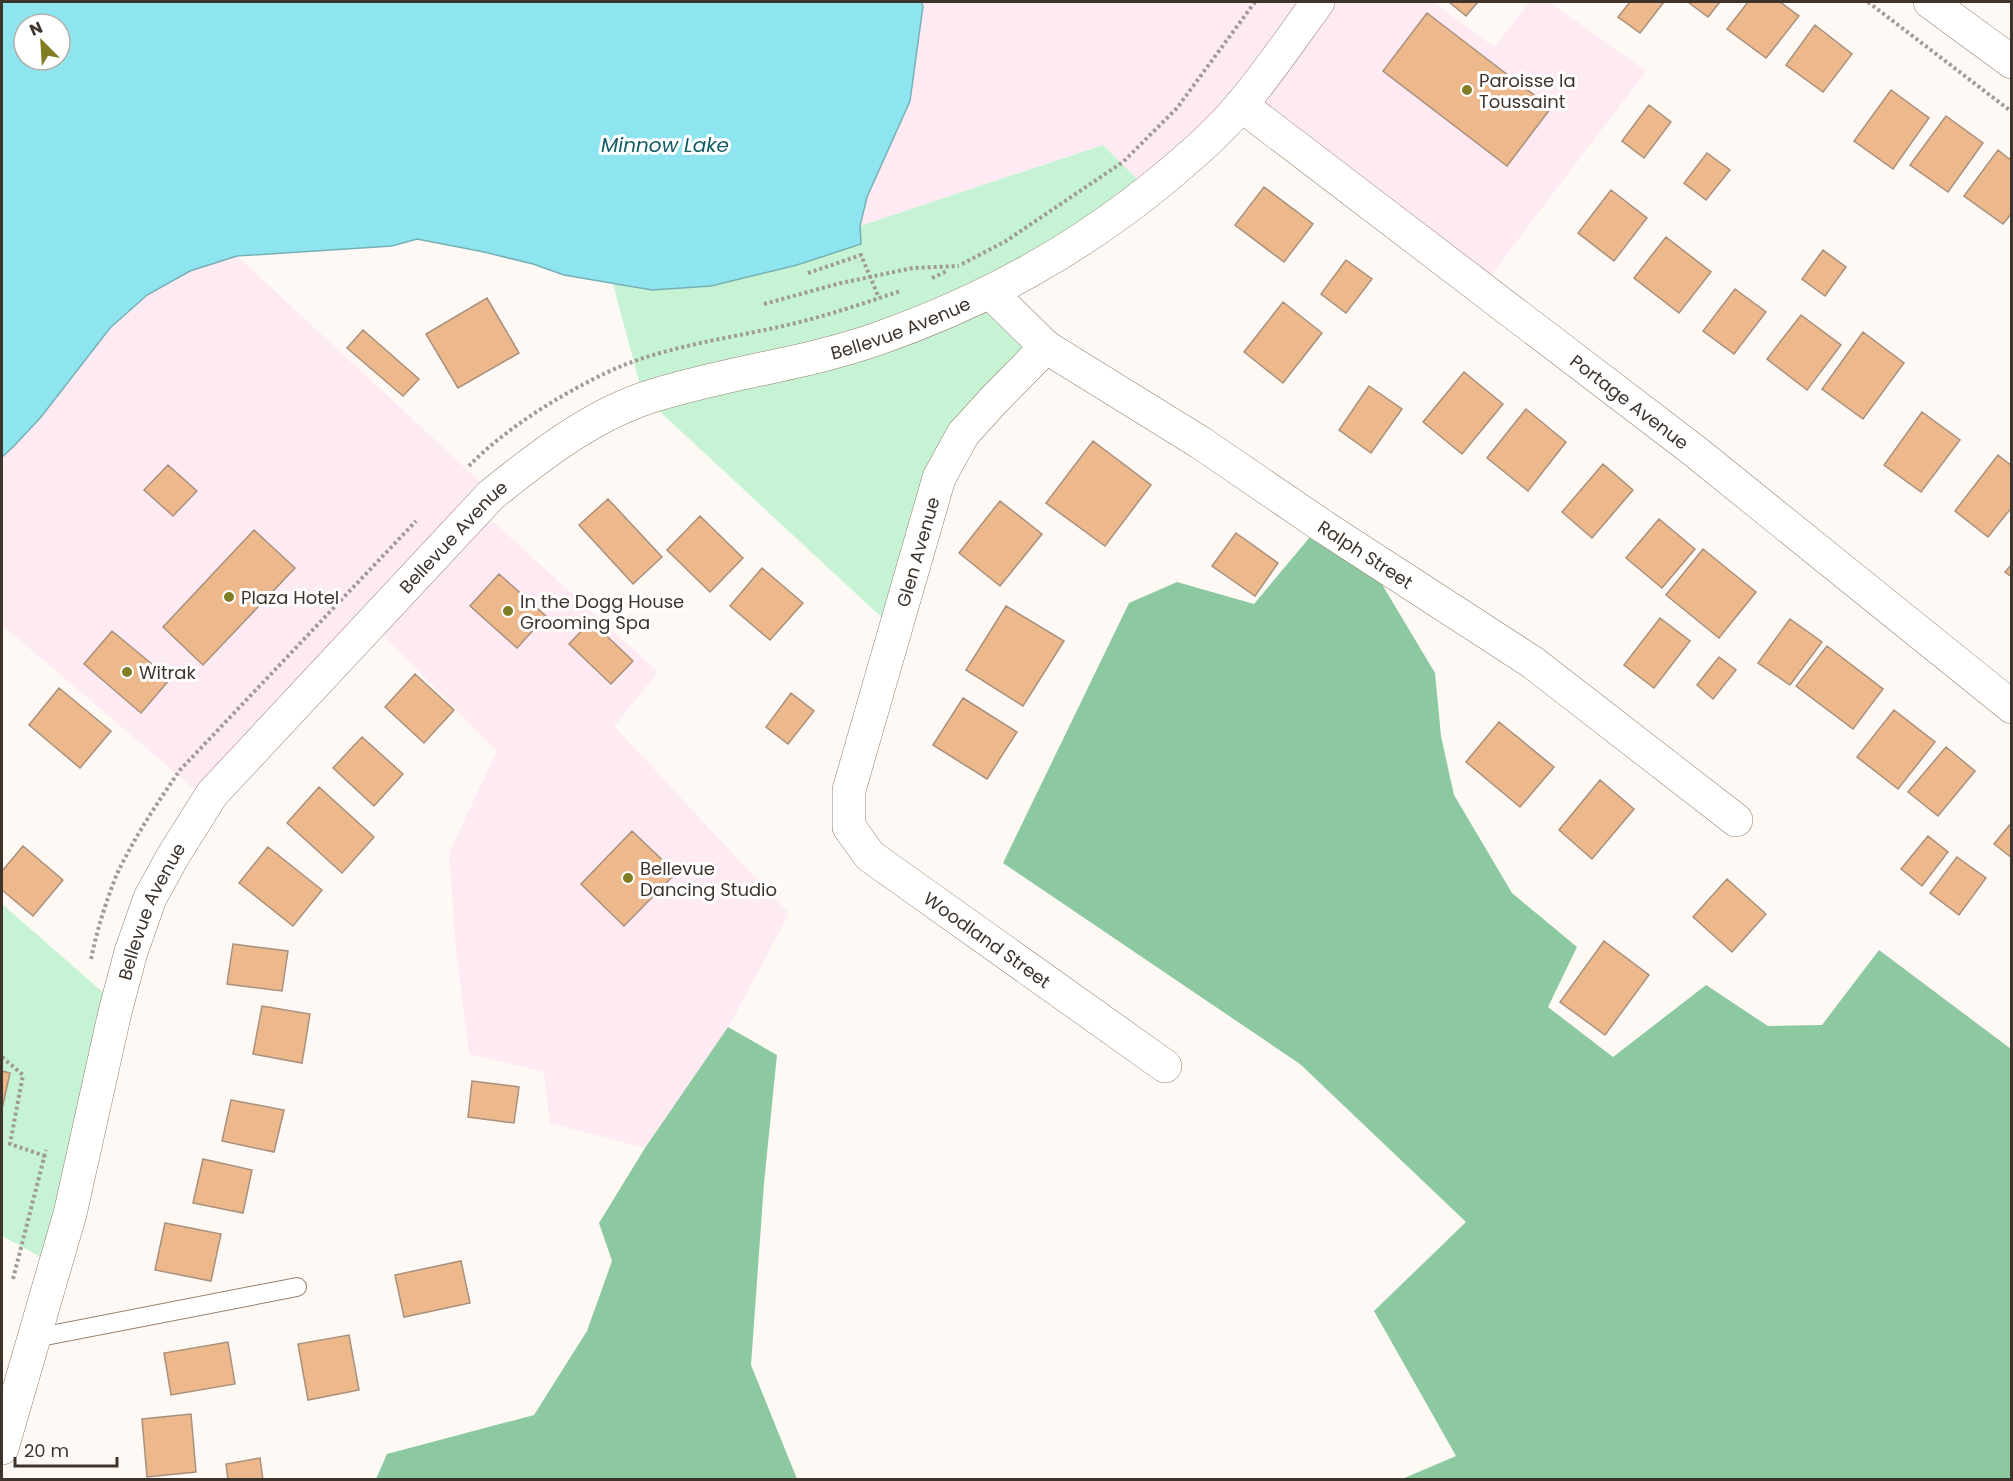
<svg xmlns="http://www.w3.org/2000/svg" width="2013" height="1481" font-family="Poppins,sans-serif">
  <rect width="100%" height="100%" fill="#fef9f5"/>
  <path fill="#feeaf2" d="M921 2H1433L1494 47 1530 2H1549L1646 71 1479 291 1237 106 1146 188 1103 145 860 226 867 197 910 101 923 6Z
    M237 256 490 491 476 506 658 672 614 726 789 914 728 1027 645 1148 550 1123 544 1072 469 1054 456 950 449 853 497 751 370 622 205 798 2 625V457L13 447 110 328 147 295 190 271Z"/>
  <path fill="#c5f3d4" d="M1103 145 1146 188 997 286 1042 347 989 400 893 628 643 396 613 284 652 290 711 286 797 265 860 226Z
    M2 904 114 1002 52 1263 2 1236Z"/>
  <path fill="#8cc9a1" d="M1310 537 1377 576 1435 673 1441 736 1454 795 1512 893 1577 947 1548 1007 1613 1057 1706 985 1768 1026 1822 1025 1879 950 2011 1049V1479H1402L1456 1456 1374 1311 1466 1222 1300 1064 1003 863 1129 603 1177 582 1254 604Z
    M728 1027 777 1055 764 1183 751 1365 797 1479H376L387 1454 534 1415 587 1331 612 1261 599 1223 645 1148Z"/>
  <path fill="#8ee5f0" stroke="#76b0b5" stroke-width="1.5" fill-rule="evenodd" d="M2 2H921L923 6 910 101 867 197 860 226 861 244 797 265 711 286 652 290 564 275 533 264 484 252 417 239 392 246 237 256 190 271 147 295 110 328 41 417 13 447 2 457ZM24 24H60V60H24Z"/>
  <path fill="#edb88c" stroke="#a8907d" stroke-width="1.5" d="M1449 2H1478L1466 16Z
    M1630 2H1664L1640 33 1618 17Z
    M1688 2H1720L1708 17Z
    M1748 2H1780L1799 16 1766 58 1727 29Z
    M1427 13 1551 108 1507 166 1383 71Z
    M1815 25 1852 54 1823 92 1786 65Z
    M1891 90 1929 118 1893 169 1854 141Z
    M1649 105 1671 122 1644 158 1622 141Z
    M1946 116 1983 143 1948 192 1910 165Z
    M1998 150 2012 161V213L2003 224 1964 196Z
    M1707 153 1730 170 1706 200 1684 183Z
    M1264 187 1313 224 1284 262 1235 225Z
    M1611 190 1647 218 1614 261 1578 233Z
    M1666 237 1711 272 1679 313 1634 278Z
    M1823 250 1846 267 1825 296 1802 279Z
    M1346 260 1372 279 1346 313 1321 294Z
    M1735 289 1766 312 1734 354 1703 331Z
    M487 298 519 353 458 388 426 334Z
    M1283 302 1322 333 1283 383 1244 352Z
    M1801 315 1841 345 1807 390 1767 359Z
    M363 330 419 379 403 396 347 348Z
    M1863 332 1904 363 1863 419 1822 389Z
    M1464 372 1503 404 1462 454 1423 422Z
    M1369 386 1402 409 1371 453 1339 430Z
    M1526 409 1566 442 1528 491 1487 458Z
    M1922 412 1960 440 1921 492 1884 465Z
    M1093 441 1151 485 1105 546 1046 503Z
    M1998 455 2012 466V507L1988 537 1955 511Z
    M1603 464 1633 490 1592 538 1562 512Z
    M168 465 197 491 173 516 144 490Z
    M608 499 662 557 633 584 579 525Z
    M1000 501 1042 534 1000 586 959 553Z
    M700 516 743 558 710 592 667 550Z
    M1659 519 1695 549 1662 588 1626 558Z
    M254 530 295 568 203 665 163 627Z
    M1236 533 1278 563 1255 596 1212 566Z
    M1703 549 1756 592 1719 638 1666 595Z
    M2012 564V577L2005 572Z
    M762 568 803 603 770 640 730 606Z
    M499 574 546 616 517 648 470 606Z
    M1006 606 1064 641 1023 706 966 670Z
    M1660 618 1690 641 1654 688 1624 665Z
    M1790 619 1822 642 1790 685 1758 663Z
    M591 621 633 661 611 684 569 644Z
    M112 631 170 679 141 713 84 664Z
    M1827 646 1883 689 1853 729 1796 686Z
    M1719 657 1736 670 1713 699 1697 685Z
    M415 674 454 710 424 743 385 707Z
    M59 688 111 731 80 768 29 725Z
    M791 693 814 711 788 744 766 727Z
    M963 698 1017 732 987 779 933 745Z
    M1894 710 1935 742 1898 789 1857 757Z
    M1499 722 1554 767 1520 807 1466 762Z
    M362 737 403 774 374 806 333 768Z
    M1946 747 1975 771 1938 816 1908 792Z
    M1600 780 1634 809 1592 859 1559 830Z
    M319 787 374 837 342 873 287 823Z
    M2012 822V858L1994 844Z
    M632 831 676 873 624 926 581 884Z
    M1928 836 1948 852 1922 886 1901 869Z
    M23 846 63 880 33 916 2 890V871Z
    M268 847 322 890 293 926 239 883Z
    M1957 857 1986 878 1959 915 1930 893Z
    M1727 879 1766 914 1732 952 1693 917Z
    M1604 941 1649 975 1605 1035 1560 1002Z
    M233 944 288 951 282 991 227 984Z
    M262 1006 310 1014 302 1063 253 1054Z
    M2 1071 10 1073 2 1109Z
    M472 1081 519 1087 514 1123 468 1117Z
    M231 1100 284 1110 274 1152 222 1141Z
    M203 1159 252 1170 243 1213 193 1203Z
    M165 1223 221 1234 211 1281 155 1270Z
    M461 1261 470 1303 404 1317 395 1275Z
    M349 1335 359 1390 308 1400 298 1344Z
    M228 1342 235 1384 171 1395 164 1353Z
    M191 1414 196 1472 147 1477 142 1419Z
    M260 1458 263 1480H228L226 1464Z"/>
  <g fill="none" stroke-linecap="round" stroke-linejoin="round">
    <g stroke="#97806d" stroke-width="20">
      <path id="service" d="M35 1338 297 1287"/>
    </g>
    <g stroke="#97806d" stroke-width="34">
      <g id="minor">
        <path d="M1930 2 2012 62"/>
        <path id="s1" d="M1241 105 1692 449 2012 707"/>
        <path id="s2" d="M991 293 1046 347 1201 443 1324 527 1532 662 1736 820"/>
        <path id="s3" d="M1046 347 993 401 963 434 939 478 849 790V827L870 856 1165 1066"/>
      </g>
    </g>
    <g stroke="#97806d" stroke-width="34">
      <g id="secondary">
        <path id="s4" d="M2 1448 70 1214 115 1012 131 952 150 898 173 856 212 794 491 495C537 458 589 417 646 398 722 373 802 365 877 339 985 301 1078 250 1166 177 1192 155 1219 132 1241 105 1269 72 1293 36 1318 2"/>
      </g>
    </g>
    <path stroke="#a29b95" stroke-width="4" stroke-dasharray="3 3" stroke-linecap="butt" d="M1868 2 2012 112
      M962 264 1006 241 1123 162 1177 108 1255 2
      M808 273 861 255 879 298
      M932 278 947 271
      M764 304 841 283 913 268 959 266
      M469 466C506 427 575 385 624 365 675 345 730 338 783 326 823 317 862 304 900 291
      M91 959C97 930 106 901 117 874 134 838 157 803 180 770L416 521
      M2 1057 23 1075 10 1144 45 1156
      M13 1279 46 1150"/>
    <use href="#service" stroke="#fff" stroke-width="18"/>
    <use href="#minor" stroke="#fff" stroke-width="33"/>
    <use href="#secondary" stroke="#fff" stroke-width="33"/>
  </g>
  <g fill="#807d25" stroke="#fff" stroke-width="2">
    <circle cx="1467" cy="90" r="6"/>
    <circle cx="229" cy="597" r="6"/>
    <circle cx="508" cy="611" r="6"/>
    <circle cx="127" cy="672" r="6"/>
    <circle cx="628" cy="878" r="6"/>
  </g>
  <g text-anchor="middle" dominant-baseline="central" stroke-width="6" stroke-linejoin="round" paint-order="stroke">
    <g font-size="18" fill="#3e342c" stroke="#fff" text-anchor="start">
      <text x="1479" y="80">Paroisse la<tspan x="1479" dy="21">Toussaint</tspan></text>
      <text x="241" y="597">Plaza Hotel</text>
      <text x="520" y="601">In the Dogg House<tspan x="520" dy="21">Grooming Spa</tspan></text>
      <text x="139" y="672">Witrak</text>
      <text x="640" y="868">Bellevue<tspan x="640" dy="21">Dancing Studio</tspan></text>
    </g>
    <g font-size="18" fill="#3e342c" stroke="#fff">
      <text stroke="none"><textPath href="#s4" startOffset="1548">Bellevue Avenue</textPath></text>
      <text stroke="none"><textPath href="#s1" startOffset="489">Portage Avenue</textPath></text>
      <text stroke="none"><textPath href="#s4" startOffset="1044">Bellevue Avenue</textPath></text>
      <text transform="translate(918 552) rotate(-74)">Glen Avenue</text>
      <text stroke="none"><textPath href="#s2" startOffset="458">Ralph Street</textPath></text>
      <text stroke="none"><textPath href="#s4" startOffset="558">Bellevue Avenue</textPath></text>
      <text stroke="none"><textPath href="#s3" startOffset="712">Woodland Street</textPath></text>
    </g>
    <g font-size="20" font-style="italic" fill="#135d65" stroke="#fff">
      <text x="665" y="145">Minnow Lake</text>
    </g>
  </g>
  <rect width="2013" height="1481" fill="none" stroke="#3e342c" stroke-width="6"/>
  <g transform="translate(42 42) rotate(336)"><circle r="28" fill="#ffffff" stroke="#b2aeab" stroke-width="1.5"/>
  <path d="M0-4.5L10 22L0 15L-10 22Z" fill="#807d25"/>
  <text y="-9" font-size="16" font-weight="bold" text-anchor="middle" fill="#3e342c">N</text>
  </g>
  <path d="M15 1457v9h102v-9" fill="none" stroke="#3e342c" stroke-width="3"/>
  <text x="24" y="1457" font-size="18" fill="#3e342c" stroke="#ffffff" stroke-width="4.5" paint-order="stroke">20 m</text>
</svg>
